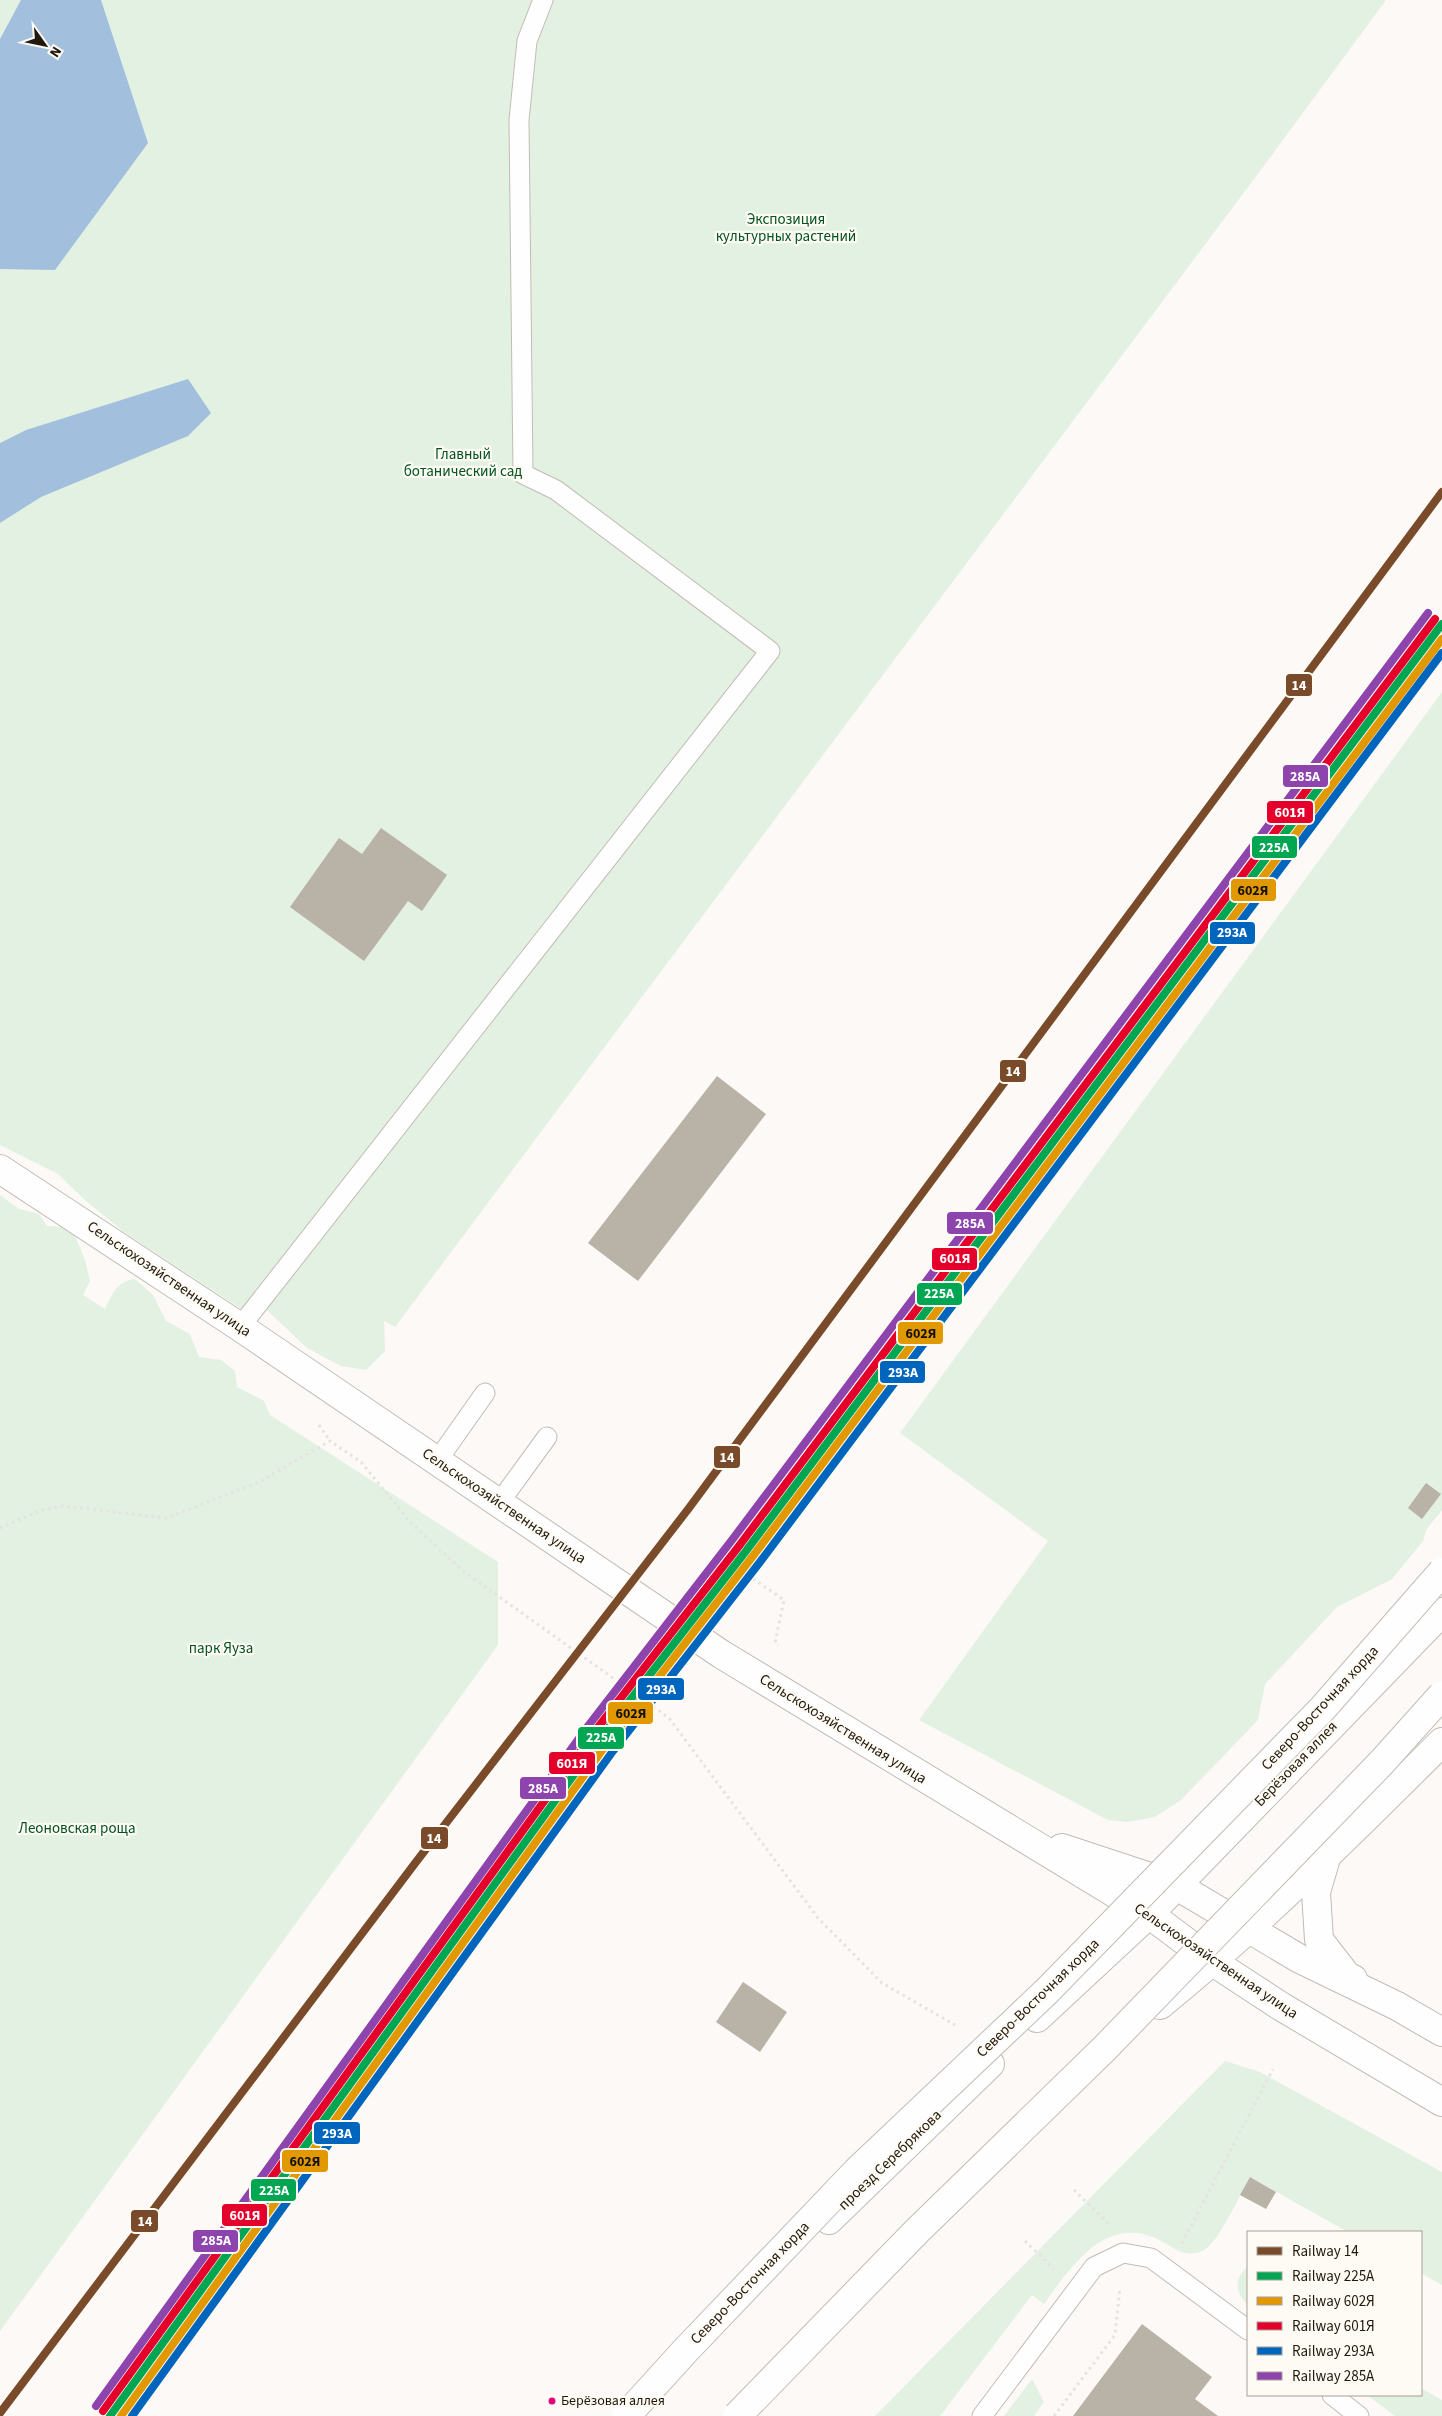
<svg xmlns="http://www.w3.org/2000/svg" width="1442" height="2416" font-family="'Source Sans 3',sans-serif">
  <rect width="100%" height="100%" fill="#fcf9f6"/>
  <path fill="#e2f1e1" d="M0 0H1386L1263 167 395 1327 384 1321 385 1351 366 1370 341 1366 307 1348 268 1311 240 1308 124 1232 86 1201 58 1174 0 1145Z
    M1442 692V1510L1426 1530 1423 1541 1392 1579 1337 1607 1265 1684 1258 1720 1181 1800 1155 1817 1127 1822 1108 1820 919 1720 1048 1541 900 1433Z
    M0 1195 19 1209 39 1214 47 1226 66 1227 74 1233 85 1260 90 1281 83 1295 105 1309C112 1294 117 1281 135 1279L153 1295 166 1321 190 1334 199 1357 221 1360 235 1371 237 1387 264 1401 270 1415 498 1562V1645L0 2331Z
    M1225 2061 1260 2072 1442 2172V2285L1421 2273V2232H1348L1250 2177C1241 2193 1218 2243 1204 2250 1189 2258 1177 2251 1165 2243 1108 2210 1073 2264 1044 2304L1032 2295 940 2416H875Z
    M1248 2267V2305C1235 2293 1233 2278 1248 2267Z
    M1032 2379 1044 2402 1034 2416H1004Z
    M1421 2388 1442 2400V2416H1395L1367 2395H1421Z"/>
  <path fill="#a2c0dd" d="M21 0H101L148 143 55 270 0 269V39Z
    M188 379 211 413 188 436 41 497 0 523V443L26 430Z"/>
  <path fill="#b9b2a6" d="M381 828 447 875 422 911 408 901 364 961 290 907 339 838 362 854Z
    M717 1076 766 1114 638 1281 588 1243Z
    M1426 1483 1441 1494 1422 1519 1408 1508Z
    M743 1982 787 2012 760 2052 716 2022Z
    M1250 2177 1276 2192 1266 2209 1240 2195Z
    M1142 2324 1212 2377 1195 2399 1218 2416H1073Z"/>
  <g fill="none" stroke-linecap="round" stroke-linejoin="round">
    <g stroke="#c2bcb5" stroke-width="21">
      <path id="service" d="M240 1327 770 651 556 490 523 474 519 120 527 41 543 0
        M437 1461 485 1393
        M499 1503 547 1437
        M1332 2395 1359 2416
        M982 2416 1094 2267 1123 2253 1151 2258 1248 2330"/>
    </g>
    <g stroke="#c2bcb5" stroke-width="30">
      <path id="secondary" d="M0 1169 240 1327 721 1654 1149 1914 1213 1962 1282 2007 1442 2102
        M1062 1848 1177 1886 1300 1959 1397 2006 1442 2032
        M1326 1858 1316 1892 1319 1940 1347 1976 1353 1979
        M1160 2005C1260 1923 1351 1833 1442 1742
        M1037 2018 1149 1914 1442 1612
        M829 2220 990 2064"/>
    </g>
    <path stroke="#e3e3e2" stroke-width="3" stroke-dasharray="2.5 4" stroke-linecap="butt" d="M319 1425 330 1441
      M0 1528 39 1511 63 1506 167 1518 259 1482 330 1441 361 1462 411 1523 463 1571 669 1718 818 1918 882 1983 955 2025
      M748 1575 784 1600 775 1643 778 1645
      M1074 2190 1110 2225
      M1025 2241 1054 2269
      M1182 2243 1273 2069
      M1054 2416 1115 2335 1120 2288"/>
    <use href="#service" stroke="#fffefe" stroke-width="19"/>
    <use href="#secondary" stroke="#fffefe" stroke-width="28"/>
    <g stroke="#c2bcb5" stroke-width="30" stroke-linecap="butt">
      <path id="primary-bridge" d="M626 2416 685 2351 856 2172 1047 1991 1323 1708 1442 1572
        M737 2416 917 2231 1104 2049 1382 1762 1442 1695"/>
    </g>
    <use href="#primary-bridge" stroke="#fffefe" stroke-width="28"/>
    <g stroke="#fefaf4" stroke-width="11">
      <path id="rail-1" d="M0 2413 416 1862 689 1508 1442 492"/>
    </g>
    <g stroke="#fefaf4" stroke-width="11">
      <path id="rail-2" d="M110 2416 599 1740 746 1551 1442 624"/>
    </g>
    <g stroke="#fefaf4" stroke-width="11">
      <path id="rail-3" d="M121 2416 606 1745 753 1556 1442 639"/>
    </g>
    <g stroke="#fefaf4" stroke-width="11">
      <path id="rail-4" d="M103 2411 592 1735 739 1546 1435 619"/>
    </g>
    <g stroke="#fefaf4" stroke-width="11">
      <path id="rail-5" d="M132 2416 613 1751 760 1562 1442 653"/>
    </g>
    <g stroke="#fefaf4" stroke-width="11">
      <path id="rail-6" d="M96 2406 585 1730 732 1540 1428 613"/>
    </g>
    <use href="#rail-1" stroke="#7a4b2a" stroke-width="8"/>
    <use href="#rail-2" stroke="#00a651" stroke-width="8"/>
    <use href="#rail-3" stroke="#e29801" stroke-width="8"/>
    <use href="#rail-4" stroke="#e4002b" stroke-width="8"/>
    <use href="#rail-5" stroke="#0065bd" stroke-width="8"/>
    <use href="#rail-6" stroke="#8e44ad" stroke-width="8"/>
  </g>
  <circle fill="#e5007d" stroke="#fefaf4" stroke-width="2" cx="552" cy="2401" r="4.5"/>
  <g text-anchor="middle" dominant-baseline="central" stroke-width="4.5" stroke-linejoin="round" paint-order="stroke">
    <g font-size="14" fill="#21190d" stroke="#fefaf4" text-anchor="start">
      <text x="561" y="2401">Берёзовая аллея</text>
    </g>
    <g font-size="15" fill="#025320" stroke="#fefaf4">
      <text x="786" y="219">Экспозиция<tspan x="786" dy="17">культурных растений</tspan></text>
      <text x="463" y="454">Главный<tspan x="463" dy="17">ботанический сад</tspan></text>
      <text x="221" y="1648">парк Яуза</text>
      <text x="77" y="1828">Леоновская роща</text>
    </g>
    <g font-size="15" fill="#21190d" stroke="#fefaf4">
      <text transform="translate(169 1279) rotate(34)">Сельскохозяйственная улица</text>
      <text transform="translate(504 1506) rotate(34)">Сельскохозяйственная улица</text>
      <text transform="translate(1320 1708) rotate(-47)">Северо-Восточная хорда</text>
      <text transform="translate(843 1729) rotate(32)">Сельскохозяйственная улица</text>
      <text transform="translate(1296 1764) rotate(-46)">Берёзовая аллея</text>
      <text transform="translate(1216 1961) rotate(34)">Сельскохозяйственная улица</text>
      <text transform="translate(1038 1998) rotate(-44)">Северо-Восточная хорда</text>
      <text transform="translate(890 2160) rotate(-44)">проезд Серебрякова</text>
      <text transform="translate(750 2283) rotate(-46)">Северо-Восточная хорда</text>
    </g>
  </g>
  <g stroke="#fefaf4" stroke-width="2">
    <rect x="1285" y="673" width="28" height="24" rx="5" fill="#7a4b2a"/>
    <rect x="1282" y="764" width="47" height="24" rx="5" fill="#8e44ad"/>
    <rect x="1266" y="800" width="48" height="24" rx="5" fill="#e4002b"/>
    <rect x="1251" y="835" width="47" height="24" rx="5" fill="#00a651"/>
    <rect x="1230" y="878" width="47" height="24" rx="5" fill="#e29801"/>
    <rect x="1209" y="921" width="47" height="24" rx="5" fill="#0065bd"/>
    <rect x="999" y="1059" width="28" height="24" rx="5" fill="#7a4b2a"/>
    <rect x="946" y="1211" width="48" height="24" rx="5" fill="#8e44ad"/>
    <rect x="931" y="1247" width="47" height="24" rx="5" fill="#e4002b"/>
    <rect x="916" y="1282" width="47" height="24" rx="5" fill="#00a651"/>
    <rect x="897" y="1321" width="47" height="24" rx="5" fill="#e29801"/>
    <rect x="879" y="1360" width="47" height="24" rx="5" fill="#0065bd"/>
    <rect x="713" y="1445" width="28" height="24" rx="5" fill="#7a4b2a"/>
    <rect x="637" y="1677" width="48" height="24" rx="5" fill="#0065bd"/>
    <rect x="607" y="1701" width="47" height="24" rx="5" fill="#e29801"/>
    <rect x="577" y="1726" width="48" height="24" rx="5" fill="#00a651"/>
    <rect x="548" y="1751" width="48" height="24" rx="5" fill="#e4002b"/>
    <rect x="519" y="1776" width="48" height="24" rx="5" fill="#8e44ad"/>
    <rect x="420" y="1826" width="29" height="24" rx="5" fill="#7a4b2a"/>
    <rect x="313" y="2121" width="48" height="24" rx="5" fill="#0065bd"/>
    <rect x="281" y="2149" width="48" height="24" rx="5" fill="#e29801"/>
    <rect x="250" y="2178" width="47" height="24" rx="5" fill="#00a651"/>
    <rect x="221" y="2203" width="47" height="24" rx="5" fill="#e4002b"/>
    <rect x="130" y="2209" width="29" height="24" rx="5" fill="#7a4b2a"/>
    <rect x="192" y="2229" width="47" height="24" rx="5" fill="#8e44ad"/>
  </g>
  <g font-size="14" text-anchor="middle" font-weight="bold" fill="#fff">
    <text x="1299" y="690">14</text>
    <text x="1305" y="781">285А</text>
    <text x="1290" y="817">601Я</text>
    <text x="1274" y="852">225А</text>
    <text x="1232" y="937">293А</text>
    <text x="1013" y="1076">14</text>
    <text x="970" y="1228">285А</text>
    <text x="955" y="1263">601Я</text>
    <text x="939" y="1298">225А</text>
    <text x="903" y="1377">293А</text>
    <text x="727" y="1462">14</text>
    <text x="661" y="1694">293А</text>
    <text x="601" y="1742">225А</text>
    <text x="572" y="1768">601Я</text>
    <text x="543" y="1793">285А</text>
    <text x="434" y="1843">14</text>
    <text x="337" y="2138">293А</text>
    <text x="274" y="2195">225А</text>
    <text x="245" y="2220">601Я</text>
    <text x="145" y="2226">14</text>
    <text x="216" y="2245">285А</text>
  </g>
  <g font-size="14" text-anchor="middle" font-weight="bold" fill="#111">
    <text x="1253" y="895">602Я</text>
    <text x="921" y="1338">602Я</text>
    <text x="631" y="1718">602Я</text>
    <text x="305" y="2166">602Я</text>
  </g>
  <rect x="1247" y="2231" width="175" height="165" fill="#fefaf4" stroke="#a6a098"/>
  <rect x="1257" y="2247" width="25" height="8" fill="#7a4b2a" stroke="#a6a098"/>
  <text x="1292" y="2256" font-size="15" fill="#21190d">Railway 14</text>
  <rect x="1257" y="2272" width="25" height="8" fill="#00a651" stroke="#a6a098"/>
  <text x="1292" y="2281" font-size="15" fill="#21190d">Railway 225А</text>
  <rect x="1257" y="2297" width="25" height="8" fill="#e29801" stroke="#a6a098"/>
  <text x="1292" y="2306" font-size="15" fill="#21190d">Railway 602Я</text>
  <rect x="1257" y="2322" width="25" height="8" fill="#e4002b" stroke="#a6a098"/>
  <text x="1292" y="2331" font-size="15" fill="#21190d">Railway 601Я</text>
  <rect x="1257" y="2347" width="25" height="8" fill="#0065bd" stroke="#a6a098"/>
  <text x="1292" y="2356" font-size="15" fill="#21190d">Railway 293А</text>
  <rect x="1257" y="2372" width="25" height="8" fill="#8e44ad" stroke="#a6a098"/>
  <text x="1292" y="2381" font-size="15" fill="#21190d">Railway 285А</text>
  <g transform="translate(45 45) rotate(123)" stroke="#fefaf4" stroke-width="4" paint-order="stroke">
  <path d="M0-4L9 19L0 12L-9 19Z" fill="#21190d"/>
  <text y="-8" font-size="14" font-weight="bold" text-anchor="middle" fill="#21190d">N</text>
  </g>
</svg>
